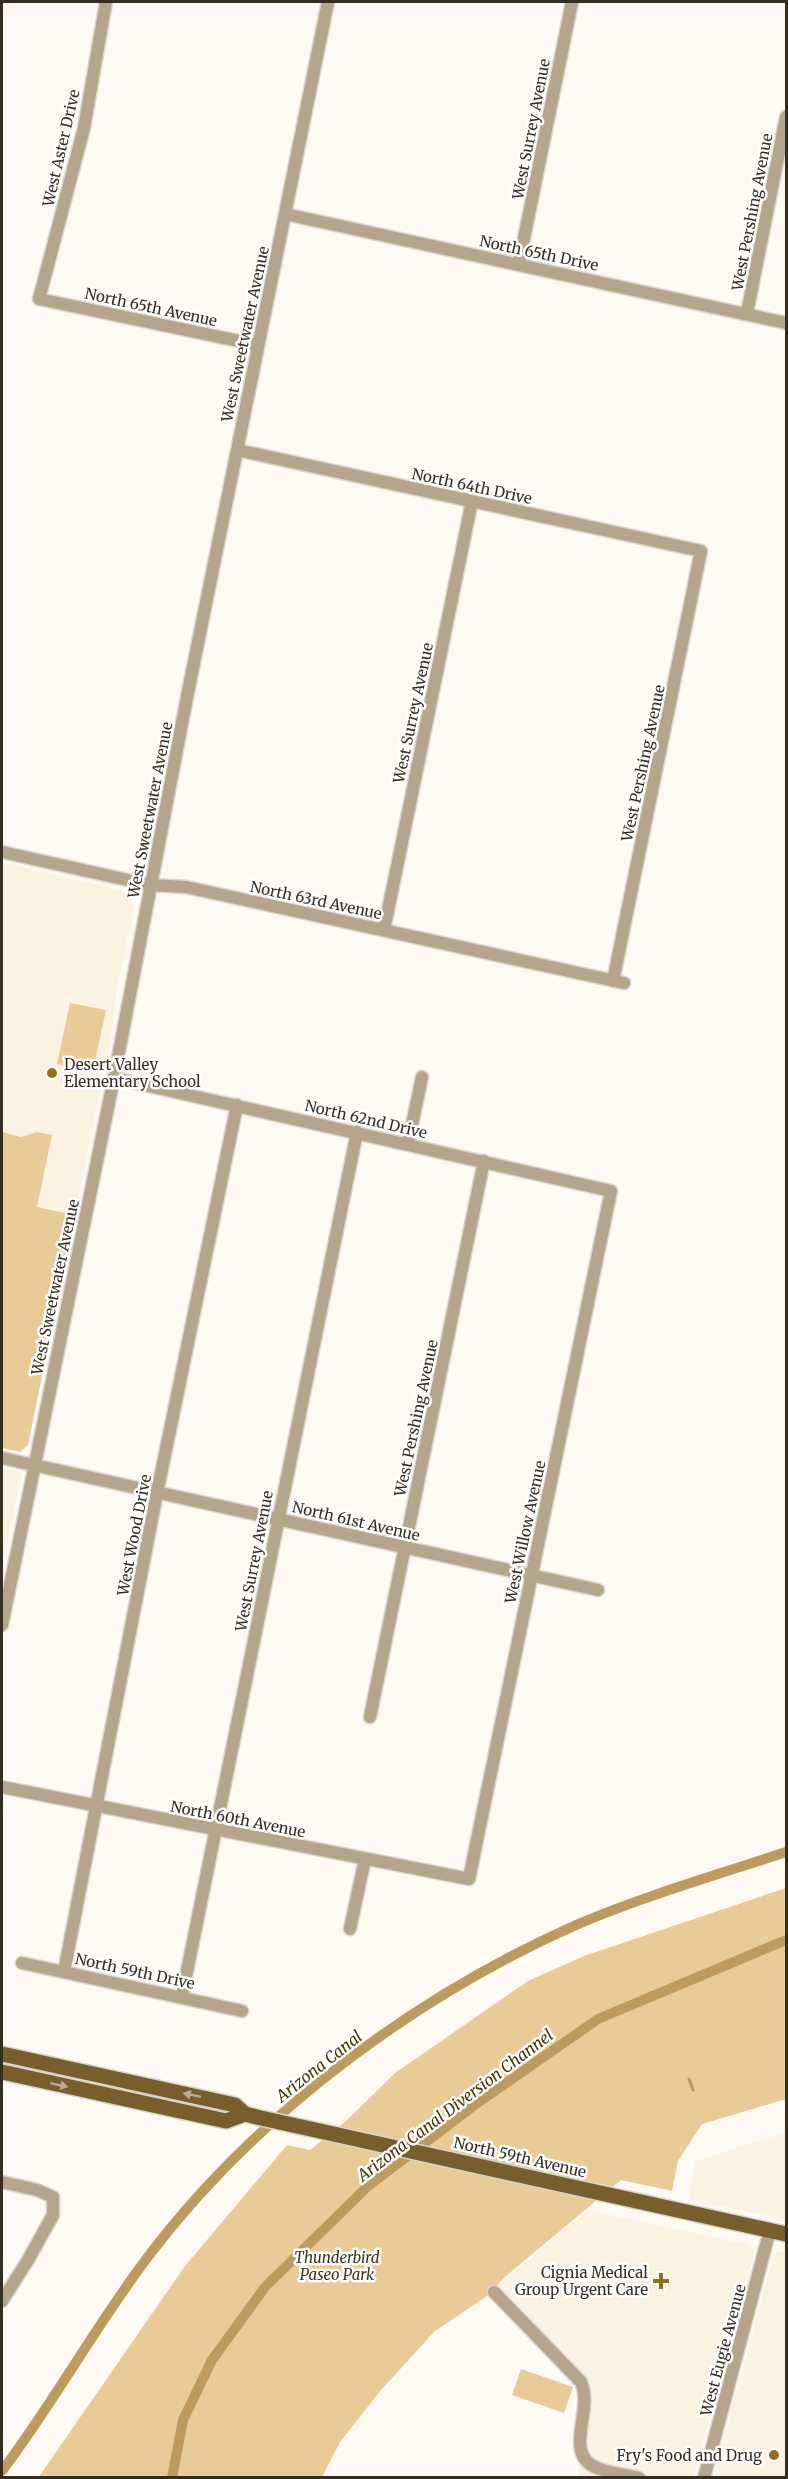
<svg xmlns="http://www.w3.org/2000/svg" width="788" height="2479" font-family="Merriweather,serif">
  <rect width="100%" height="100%" fill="#fefaf3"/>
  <path fill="#fcf2e2" d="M2 862 121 890 132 900 134 909 116 994 115 1014 75 1215 37 1208V1132L21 1137 2 1132Z
    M2 1467 16 1470 21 1474V1479L2 1566Z
    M786 2132V2220L688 2199 696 2161Z
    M588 2210 746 2244 753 2248 754 2255 694 2477H577L592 2406 589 2383 497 2286Z
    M780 2252H786V2477H713L772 2261 776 2253Z"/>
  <path fill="#e8cb97" d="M70 1003 106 1010 93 1071 57 1064Z
    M2 1132 21 1137 37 1132 52 1135 37 1207 75 1215 28 1445 20 1452 2 1448Z
    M786 1888V2099L702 2124 678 2161 672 2191 621 2180 506 2276 487 2296 435 2331 381 2390 340 2442 322 2477 38 2478 185 2266 287 2145 310 2150 346 2121 395 2073 528 1981 584 1956Z
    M521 2369 573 2387 564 2413 512 2395Z"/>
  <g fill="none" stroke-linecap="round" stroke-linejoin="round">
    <path stroke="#bd9b5e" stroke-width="3" d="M689 2079 693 2090"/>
    <path stroke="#bd9b5e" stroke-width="10" d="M2 2471C54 2402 95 2327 147 2258 255 2115 414 1997 576 1925 644 1896 717 1875 786 1852
      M172 2478 183 2420 212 2360 265 2287 368 2186 476 2104 598 2019 786 1940"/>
    <g stroke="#dad5cd" stroke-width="15">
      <path id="minor" d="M106 2 84 128 39 299 258 345
        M285 214 786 323
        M519 263 572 2
        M747 313 786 117
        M237 450 701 551 613 981
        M2 852 150 885 186 887 624 983
        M384 930 472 501
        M408 1144 422 1077
        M2 1458 598 1590
        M2 1625 114 1078 188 692 328 2
        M370 1717 484 1161
        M2 1787 469 1879 611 1191 114 1078
        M350 1929 365 1859
        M22 1963 242 2011
        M64 1972 157 1493 237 1105
        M182 1996 357 1132
        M2 2182 37 2190 53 2197V2215L28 2260 2 2301
        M494 2292 581 2382C594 2412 562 2453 597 2468 610 2473 626 2475 639 2478
        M704 2478 770 2230"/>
    </g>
    <g stroke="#dad5cd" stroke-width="18">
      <path id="major" d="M2 2054 235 2105 245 2114 261 2118 786 2234
        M2 2072 226 2121 245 2114"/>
    </g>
    <use href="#minor" stroke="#b4a58b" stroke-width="12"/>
    <use href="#major" stroke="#795e2d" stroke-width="15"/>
  </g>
  <defs><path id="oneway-solid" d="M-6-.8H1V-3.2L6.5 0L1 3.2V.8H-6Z" transform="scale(1.5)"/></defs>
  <g fill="#bcae96">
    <use href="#oneway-solid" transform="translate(59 2085) rotate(12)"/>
    <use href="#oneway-solid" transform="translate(192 2095) rotate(-168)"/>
  </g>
  <g fill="#976f1a" stroke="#fff" stroke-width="2">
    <circle cx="52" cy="1073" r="6"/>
    <path d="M658 2272h6v6h6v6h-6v6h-6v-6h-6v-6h6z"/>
    <circle cx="774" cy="2455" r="6"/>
  </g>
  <g text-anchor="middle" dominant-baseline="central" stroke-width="5" stroke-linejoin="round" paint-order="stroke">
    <g font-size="15" fill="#352d20" stroke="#fff">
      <text transform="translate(531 129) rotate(-79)">West Surrey Avenue</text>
      <text transform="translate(61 148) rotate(-77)">West Aster Drive</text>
      <text transform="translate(752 212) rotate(-79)">West Pershing Avenue</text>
      <text transform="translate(539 253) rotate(12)">North 65th Drive</text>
      <text transform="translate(151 307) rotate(12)">North 65th Avenue</text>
      <text transform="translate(245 334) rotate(-78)">West Sweetwater Avenue</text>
      <text transform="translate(472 486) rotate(12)">North 64th Drive</text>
      <text transform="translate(413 713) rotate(-78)">West Surrey Avenue</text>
      <text transform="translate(643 763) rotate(-78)">West Pershing Avenue</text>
      <text transform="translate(150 810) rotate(-79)">West Sweetwater Avenue</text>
      <text transform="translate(316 900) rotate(12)">North 63rd Avenue</text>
      <text transform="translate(366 1119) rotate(13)">North 62nd Drive</text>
      <text transform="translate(55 1287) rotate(-78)">West Sweetwater Avenue</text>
      <text transform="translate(416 1418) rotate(-78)">West Pershing Avenue</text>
      <text transform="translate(356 1521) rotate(13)">North 61st Avenue</text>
      <text transform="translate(525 1532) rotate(-78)">West Willow Avenue</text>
      <text transform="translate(134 1535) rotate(-79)">West Wood Drive</text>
      <text transform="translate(254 1561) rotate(-79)">West Surrey Avenue</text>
      <text transform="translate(238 1819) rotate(11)">North 60th Avenue</text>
      <text transform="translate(135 1971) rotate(12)">North 59th Drive</text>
      <text transform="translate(520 2157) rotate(13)">North 59th Avenue</text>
      <text transform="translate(723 2350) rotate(-75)">West Eugie Avenue</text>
    </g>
    <g font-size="15" fill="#352d20" stroke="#fff" text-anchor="end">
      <text x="64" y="1064" text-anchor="start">Desert Valley<tspan x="64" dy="17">Elementary School</tspan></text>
      <text x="648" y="2272">Cignia Medical<tspan x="648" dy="17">Group Urgent Care</tspan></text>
      <text x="762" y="2455">Fry's Food and Drug</text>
    </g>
    <g font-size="15" font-style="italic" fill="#403216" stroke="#fff">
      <text x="337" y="2257">Thunderbird<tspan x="337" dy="17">Paseo Park</tspan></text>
    </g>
    <g font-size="16" font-style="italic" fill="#4b3400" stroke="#fff">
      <text transform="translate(319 2066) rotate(-38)">Arizona Canal</text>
      <text transform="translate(455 2105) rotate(-37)">Arizona Canal Diversion Channel</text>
    </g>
  </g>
  <rect width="788" height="2479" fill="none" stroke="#352d20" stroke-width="6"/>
</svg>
